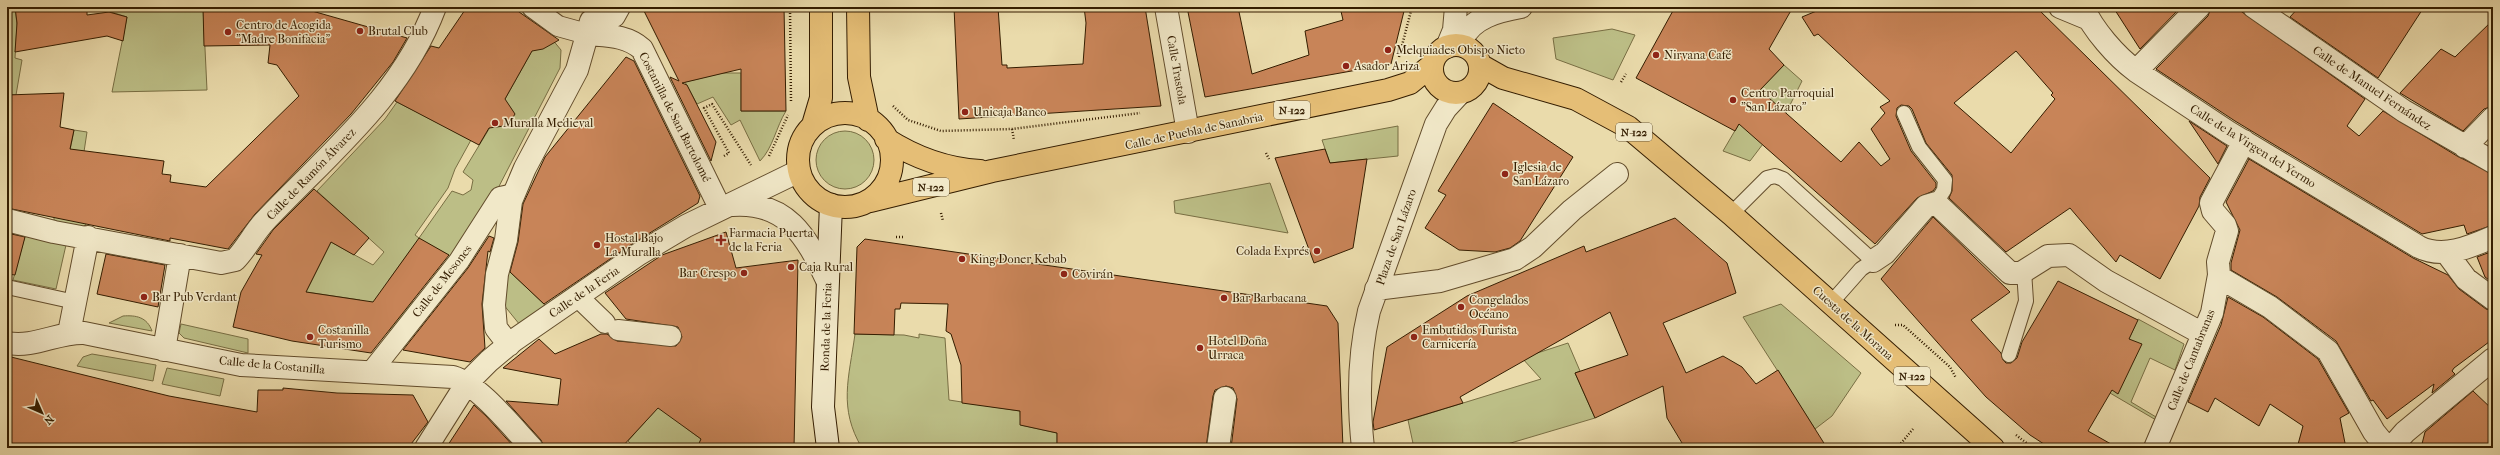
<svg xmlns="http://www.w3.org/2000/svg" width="2500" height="455" font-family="'IM FELL French Canon',serif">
  <rect width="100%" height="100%" fill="#eadbab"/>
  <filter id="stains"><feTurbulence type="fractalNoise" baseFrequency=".005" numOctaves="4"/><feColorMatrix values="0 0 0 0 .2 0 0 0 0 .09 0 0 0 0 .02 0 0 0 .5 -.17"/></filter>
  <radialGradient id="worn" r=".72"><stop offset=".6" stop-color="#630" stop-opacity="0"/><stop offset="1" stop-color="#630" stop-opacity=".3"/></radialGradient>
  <path fill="#bcbe86" stroke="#786e43" d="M7 7H15L17 25 15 58 22 60 16 95H7Z
    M111 7H203L207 90 112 92 127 17 111 12Z
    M1612 29 1635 35 1613 80 1556 59 1553 38Z
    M552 39 561 50 560 68 494 196 455 259 419 239 389 280 415 304 393 333 360 306V300L306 292 331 242 373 265 384 252 317 191 385 119 397 102 471 140 455 169 448 188 415 235 419 238 452 191 463 195 471 190 473 180 463 172 492 124 504 126 510 122 513 112 504 101 533 49Z
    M1784 65 1802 81 1785 115 1750 161 1723 151 1757 93Z
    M722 73H741V111H786C776 127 773 148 760 161L740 120 731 125 713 97 697 104 685 82Z
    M1398 126V156L1330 163 1322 140Z
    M74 130 87 132 75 211 87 214 85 230 54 225V216H57Z
    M816 160a29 29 0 1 1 58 0a29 29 0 1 1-58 0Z
    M1270 183 1288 233 1175 213 1174 201Z
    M25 236 66 245 56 289 13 280Z
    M506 268 547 307 520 325 503 304Z
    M1781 304 1861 373 1832 416 1815 429 1743 317Z
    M123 316C136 315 147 317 152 331L109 323Z
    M2138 319 2184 344 2175 370 2150 358 2131 402 2156 417V420L2110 393 2129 357V339Z
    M181 324 248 339V353L184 338 179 333Z
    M855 334 904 335 919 338V334L945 338 949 400 1020 411 1021 425 1057 433V448H862C838 408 849 378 855 334Z
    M1568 343 1580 371 1575 373 1595 418 1494 448H1414L1408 420 1541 379 1522 358Z
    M92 354 156 365 153 381 77 366 83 357Z
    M167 368 224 379 220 396 162 384Z
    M663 402 686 428 701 439 697 448H635L628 441Z"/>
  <path fill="#c88458" stroke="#341d00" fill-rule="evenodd" d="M15 7H87V15L109 12 127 17 123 41 107 36 15 52 17 23Z
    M203 7H298L407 38 393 62 351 114 255 214 228 249 170 238V241L7 208V95L64 93 60 127 74 130 70 149 164 161 162 174 171 175 170 182 206 187 299 96 277 65 268 63 270 45 204 46Z
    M467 7H512L559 40 543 49 532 51 505 99 515 114 510 122 504 126 489 128 479 145 395 101 431 46 439 48Z
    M642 7H784L786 111H741V69L682 83 687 85 716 142 711 161 670 77 679 81Z
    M954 7H998L1002 65H1007V68L1083 64 1086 23 1084 7H1145L1161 106 959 119Z
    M1187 7H1238L1252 74 1309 55 1305 31 1343 20 1340 7H1405L1391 64 1205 97Z
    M1675 7H1793L1769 49 1784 65 1760 90 1841 162 1859 142 1881 166 1890 159 1871 129 1885 113 1880 107 1890 101 1818 34 1814 36 1802 17 1826 7H2036L2210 178 2200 197 2199 206 2160 279 2120 255 2116 262 2070 208 2006 252 1949 198 1952 191V175L1926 143 1912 109 1909 106 1901 105 1897 108 1896 116 1911 151 1936 183V187L1933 191 1917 198 1875 244 1739 124 1735 131 1636 78ZM2016 51 2053 93 2051 95 2055 99 2011 153 1954 103Z
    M2113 7H2181L2140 49Z
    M2211 7H2235L2365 99 2347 126 2359 136 2383 111 2457 156 2493 174V225L2467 234 2464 225 2422 234 2235 121 2156 69 2208 16Z
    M2299 7H2424L2378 78 2290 17Z
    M2493 20V106L2484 109 2463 131 2400 93 2441 49 2455 57Z
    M626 57 634 61 700 196 698 203 632 244 544 304 510 272 518 242 523 204 545 157Z
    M1493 103 1573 157 1520 241 1510 248 1495 252 1459 250 1425 228 1446 195 1438 191Z
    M2189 121 2227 146 2218 164Z
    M1325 149 1330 163 1367 159 1353 248 1314 263 1275 158Z
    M2249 159 2413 258 2448 275 2459 289 2486 309 2493 311V339L2454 368 2452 371 2455 374 2432 393 2434 384 2387 419 2373 400 2371 401 2336 341 2277 297 2231 270V263L2240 230 2226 202Z
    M314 189 369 238 354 255 331 242 306 292 373 302 419 238 449 255 371 353 292 341 233 327 241 292 262 255 256 254 273 230Z
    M1933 217 2010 292 1971 320 2001 353 2003 360 2006 363H2011L2017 358 2022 342 2058 281 2138 320 2129 339 2142 344 2118 394 2112 390 2088 431 2118 448H2050L2030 435 1986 397 1881 279Z
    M1675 218 1727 263 1736 293 1663 323 1686 373 1723 356 1742 367 1756 384 1778 370 1827 448H1685L1667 418 1663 386 1595 418 1575 373 1628 355 1610 312 1460 397 1463 403 1374 430 1373 422 1387 347 1467 296 1584 246 1586 252Z
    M726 232 736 268 798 260 794 448H697L701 439 658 408 621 448H544L541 440 506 401 558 405 561 379 503 368 539 339 555 354 601 334H607L617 341 676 346 682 337 678 327 626 319 605 293 662 255Z
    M7 233 25 237 15 275 7 274Z
    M489 236 494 238 490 252 488 251 482 304 485 348 470 362 403 350 468 268Z
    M865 239 1327 306 1338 323 1343 448H1231L1237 399 1233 388 1226 386 1215 390 1213 396 1206 448H1057V433L1020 425V411L962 403 961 365 951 334 946 331 948 304 901 303 900 309H895L894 335 854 334 857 247Z
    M2493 251V283L2485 277 2477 257Z
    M106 254 165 265 158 307 97 294Z
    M2228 297 2263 317 2318 359 2349 413 2340 418 2346 448H2297L2303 426 2270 404 2259 426 2215 398 2208 412 2188 402 2221 325Z
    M7 356 169 396 257 412 258 390H283V388L337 393 413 395 428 422 408 448H7Z
    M2473 391 2493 410V448H2421L2425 432Z
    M474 405 486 416 515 448H446Z"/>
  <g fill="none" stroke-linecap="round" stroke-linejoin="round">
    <g stroke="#624c2b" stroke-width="16">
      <path id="service" d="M1904 113 1919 147 1945 180 1944 190 1936 203
        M1731 214 1767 178 1775 176 1783 179 1873 261 1861 269 1831 303
        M7 287 75 302
        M2009 355 2026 301 2024 271"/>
    </g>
    <g stroke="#624c2b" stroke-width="22">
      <path id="pedestrian" d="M532 7 558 26 587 34
        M577 296 605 323
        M618 330 671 336
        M371 372 459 261 500 197 514 194"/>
    </g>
    <g stroke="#624c2b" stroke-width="24">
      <path id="minor" d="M1166 7 1188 132
        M2060 7 2089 19
        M2083 7C2093 30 2116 56 2136 71L2228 132 2419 247C2443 259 2470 247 2493 237
        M2254 7 2404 111 2493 162
        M587 34C607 36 626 35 642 49L720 208
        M1462 40C1472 17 1499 11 1521 7
        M1447 47 1454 30 1456 7
        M2136 71 2199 7
        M2465 147 2493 118
        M732 205C787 201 806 236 827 280
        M7 220 54 232 221 263 235 260C246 249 253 234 264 222 327 155 402 96 435 7
        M2446 252 2466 279 2493 299
        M1873 261 1885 253 1926 206 1936 203 2010 273H2021L2048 256 2069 255 2106 281 2203 334
        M2219 277 2270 307 2328 351 2374 432 2387 448
        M1376 289 1440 281 1515 259 1533 247 1572 210 1617 174
        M69 333 88 237
        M7 343C35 348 57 332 84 333L241 365 453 377C478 384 513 428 532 448
        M509 345 496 328 494 305 497 274 506 240 511 201 525 168 577 70 591 21 598 17 614 16 619 7
        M164 350 180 255
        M426 448 467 383 489 361 513 341 639 254 686 226 799 171
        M1218 448 1225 398
        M1363 448C1358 402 1358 357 1369 311L1436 124 1446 108 1459 94
        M2155 448 2212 313 2219 275 2218 262 2227 231 2225 225 2213 211 2211 203 2244 141
        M2391 448 2405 432 2493 359"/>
    </g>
    <g stroke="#341d00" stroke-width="24">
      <path id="secondary" d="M828 448 823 407 831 205"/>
    </g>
    <g stroke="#341d00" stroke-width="24">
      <path id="trunk" d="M858 7 859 77 868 120
        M1432 69a24 24 0 1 1 48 0a24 24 0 1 1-48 0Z
        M1480 65 1503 78 1576 99 1628 127 1731 214 1993 448
        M798 160a47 47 0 1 1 94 0a47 47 0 1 1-94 0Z
        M813 125 821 98V7
        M886 139C914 157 947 169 980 171
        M870 201 992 171 1388 90 1410 83 1432 65"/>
    </g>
    <path stroke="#341d00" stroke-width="2.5" stroke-dasharray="1 2" stroke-linecap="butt" d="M790 7 791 103
      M1399 57 1412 7
      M1621 82 1626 74
      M893 106 908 120 941 131 1012 129 1140 113
      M1012 129 1014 140
      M1266 153 1269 159
      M724 156 729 153 704 108 712 104 751 165
      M769 156 788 115
      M941 213 943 221
      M896 237H904
      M1895 325H1903L1950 367 1956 378
      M2016 435 2033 448
      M1897 448 1913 429"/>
    <use href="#service" stroke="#f1e8c8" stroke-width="14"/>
    <use href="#pedestrian" stroke="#f1e8c8" stroke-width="20"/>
    <use href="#minor" stroke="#f1e8c8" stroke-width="22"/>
    <use href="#secondary" stroke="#f1e8c8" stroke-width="22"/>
    <use href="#trunk" stroke="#e5be76" stroke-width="22"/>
  </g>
  <g fill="#8f2418" stroke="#f1e8c8" stroke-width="1.5">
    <circle cx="360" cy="31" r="4"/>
    <circle cx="228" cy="32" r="4"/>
    <circle cx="1388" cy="50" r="4"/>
    <circle cx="1656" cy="55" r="4"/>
    <circle cx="1346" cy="66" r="4"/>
    <circle cx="1733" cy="100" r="4"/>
    <circle cx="965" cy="112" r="4"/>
    <circle cx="495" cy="123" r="4"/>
    <circle cx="1505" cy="174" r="4"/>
    <path d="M719 234h4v4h4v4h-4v4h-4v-4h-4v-4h4z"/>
    <circle cx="597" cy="245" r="4"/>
    <circle cx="1317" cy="251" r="4"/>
    <circle cx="962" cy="259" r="4"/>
    <circle cx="791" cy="267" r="4"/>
    <circle cx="744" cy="273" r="4"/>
    <circle cx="1064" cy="274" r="4"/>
    <circle cx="144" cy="297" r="4"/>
    <circle cx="1224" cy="298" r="4"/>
    <circle cx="1461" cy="307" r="4"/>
    <circle cx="310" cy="337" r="4"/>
    <circle cx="1414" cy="337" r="4"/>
    <circle cx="1200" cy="348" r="4"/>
  </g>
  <g text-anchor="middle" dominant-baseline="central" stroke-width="3" stroke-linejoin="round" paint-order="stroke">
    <g fill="#f1e8c8" stroke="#6d5a3c" stroke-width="1">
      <rect x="1274" y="101" width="36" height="18" rx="3"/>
      <rect x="1616" y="123" width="36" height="18" rx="3"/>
      <rect x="913" y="178" width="36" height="18" rx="3"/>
      <rect x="1894" y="367" width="36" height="18" rx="3"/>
    </g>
    <g font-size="11" font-weight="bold" fill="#341d00">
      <text x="1292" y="110">N-122</text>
      <text x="1634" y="132">N-122</text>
      <text x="931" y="187">N-122</text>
      <text x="1912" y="376">N-122</text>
    </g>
    <g font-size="12" fill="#341d00" stroke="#f1e8c8" text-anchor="start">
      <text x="236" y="25">Centro de Acogida<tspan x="236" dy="14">"Madre Bonifacia"</tspan></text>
      <text x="368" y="31">Brutal Club</text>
      <text x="1396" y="50">Melquiades Obispo Nieto</text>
      <text x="1664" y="55">Nirvana Café</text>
      <text x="1354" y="66">Asador Ariza</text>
      <text x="1741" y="93">Centro Parroquial<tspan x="1741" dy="14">"San Lázaro"</tspan></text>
      <text x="973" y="112">Unicaja Banco</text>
      <text x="503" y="123">Muralla Medieval</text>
      <text x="1513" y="167">Iglesia de<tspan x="1513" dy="14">San Lázaro</tspan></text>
      <text x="729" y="233">Farmacia Puerta<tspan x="729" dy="14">de la Feria</tspan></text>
      <text x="605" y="238">Hostal Bajo<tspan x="605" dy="14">La Muralla</tspan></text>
      <text x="1309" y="251" text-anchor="end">Colada Exprés</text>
      <text x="970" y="259">King Doner Kebab</text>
      <text x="799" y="267">Caja Rural</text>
      <text x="736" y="273" text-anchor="end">Bar Crespo</text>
      <text x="1072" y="274">Covirán</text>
      <text x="152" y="297">Bar Pub Verdant</text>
      <text x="1232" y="298">Bar Barbacana</text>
      <text x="1469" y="300">Congelados<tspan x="1469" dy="14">Océano</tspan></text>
      <text x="318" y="330">Costanilla<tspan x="318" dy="14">Turismo</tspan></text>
      <text x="1422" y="330">Embutidos Turista<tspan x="1422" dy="14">Carnicería</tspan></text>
      <text x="1208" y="341">Hotel Doña<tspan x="1208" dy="14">Urraca</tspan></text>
    </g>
    <g font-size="12" fill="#341d00" stroke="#f1e8c8">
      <text transform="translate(1177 70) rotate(80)">Calle Trastola</text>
      <text transform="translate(2372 88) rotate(34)">Calle de Manuel Fernández</text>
      <text transform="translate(675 117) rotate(63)">Costanilla de San Bartolomé</text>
      <text transform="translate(1194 131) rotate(-12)">Calle de Puebla de Sanabria</text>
      <text transform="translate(2253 146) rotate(32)">Calle de la Virgen del Yermo</text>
      <text transform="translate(311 174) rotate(-46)">Calle de Ramón Álvarez</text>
      <text transform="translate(1396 237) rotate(-71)">Plaza de San Lázaro</text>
      <text transform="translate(442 281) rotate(-52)">Calle de Mesones</text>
      <text transform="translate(584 292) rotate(-34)">Calle de la Feria</text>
      <text transform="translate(1853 323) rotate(42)">Cuesta de la Morana</text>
      <text transform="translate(826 327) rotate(-88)">Ronda de la Feria</text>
      <text transform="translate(2191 360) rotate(-68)">Calle de Cantabranas</text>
      <text transform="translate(272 365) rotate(5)">Calle de la Costanilla</text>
    </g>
  </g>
  <rect width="2500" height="455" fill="none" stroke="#eadbab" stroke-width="24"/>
  <rect x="8" y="8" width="2484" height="439" fill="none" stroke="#341d00" stroke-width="2"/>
  <rect x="12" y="12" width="2476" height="431" fill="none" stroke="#341d00"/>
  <g transform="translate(42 413) rotate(135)" stroke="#f1e8c8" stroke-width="3" paint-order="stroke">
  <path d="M0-3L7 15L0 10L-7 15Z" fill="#341d00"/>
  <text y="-6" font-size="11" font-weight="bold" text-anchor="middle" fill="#341d00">N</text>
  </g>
  <rect width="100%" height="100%" filter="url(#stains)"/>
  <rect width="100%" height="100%" fill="url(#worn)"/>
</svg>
